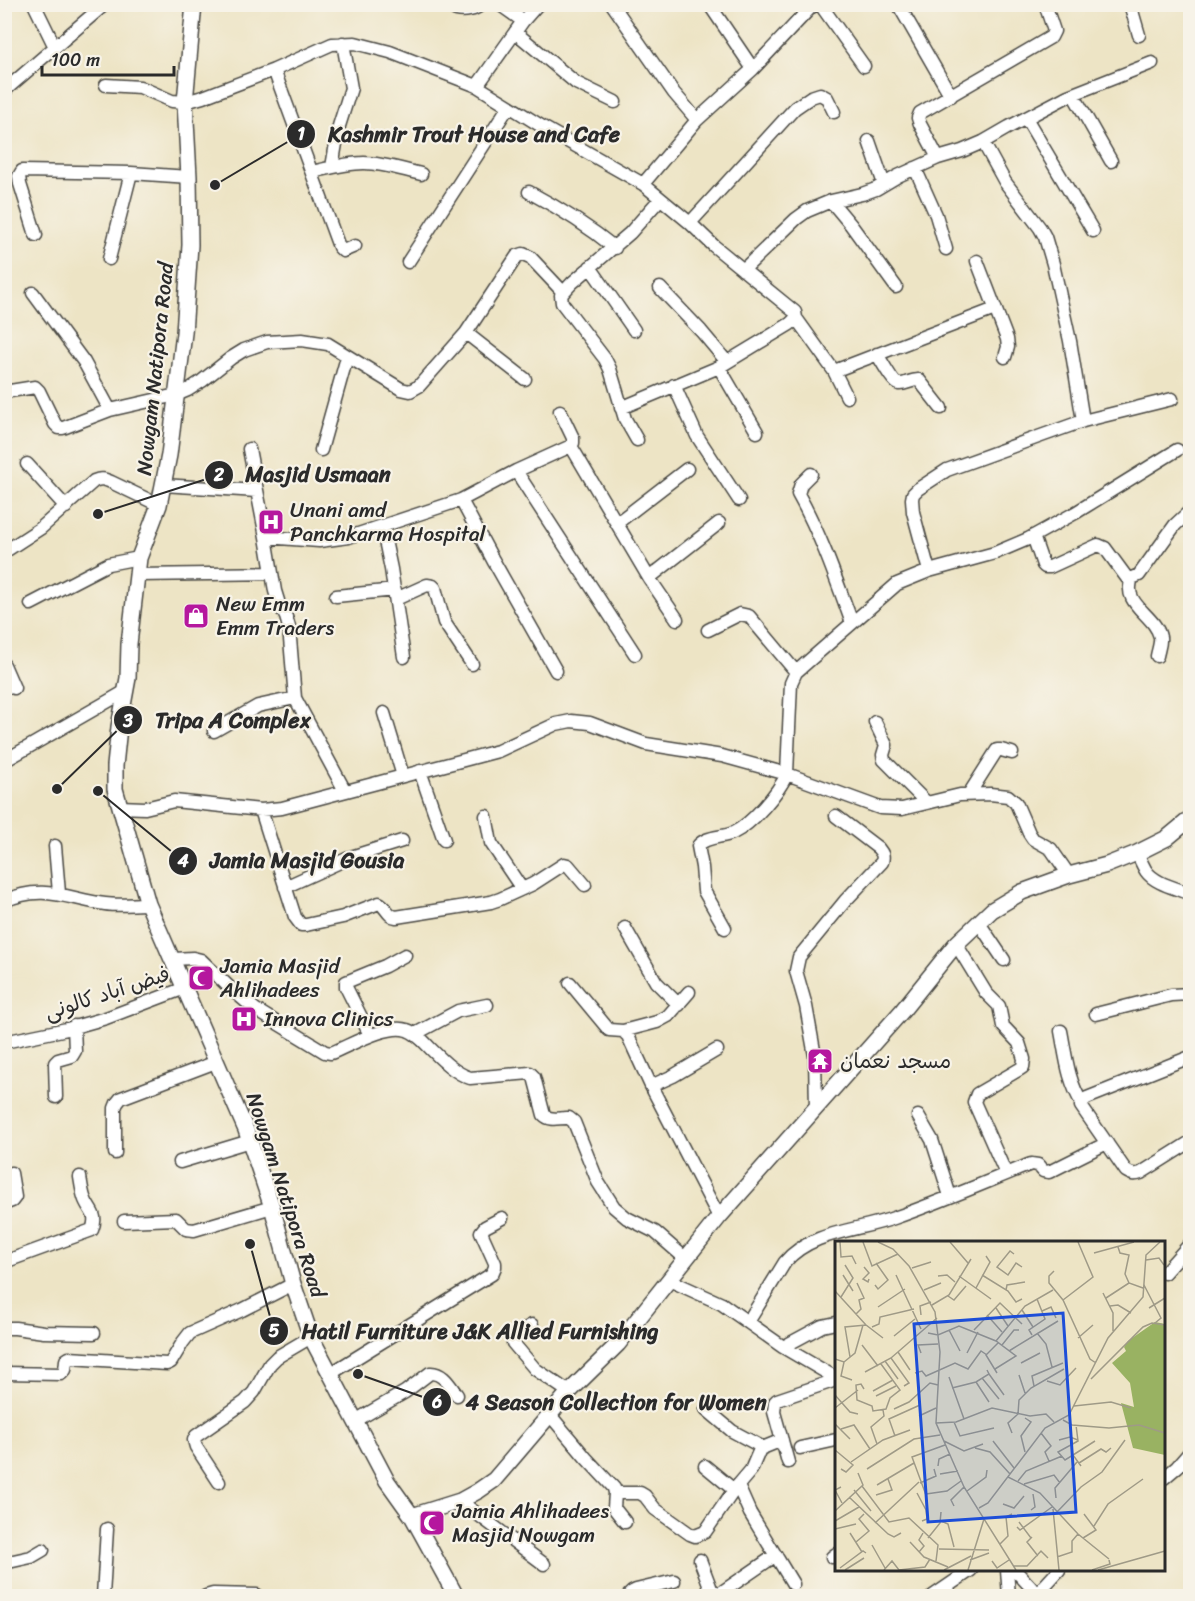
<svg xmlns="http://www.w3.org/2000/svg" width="1195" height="1601" font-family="Sriracha,'Playpen Sans Arabic',sans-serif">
  <rect width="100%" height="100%" fill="#f7f3e8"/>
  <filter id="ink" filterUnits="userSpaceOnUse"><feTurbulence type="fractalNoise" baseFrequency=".0167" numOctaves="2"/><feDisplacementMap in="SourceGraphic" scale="12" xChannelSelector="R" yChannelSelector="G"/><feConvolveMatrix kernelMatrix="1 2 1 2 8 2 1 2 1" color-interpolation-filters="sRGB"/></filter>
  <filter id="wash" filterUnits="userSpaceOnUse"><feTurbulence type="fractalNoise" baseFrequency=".008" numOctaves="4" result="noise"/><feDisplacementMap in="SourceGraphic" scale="24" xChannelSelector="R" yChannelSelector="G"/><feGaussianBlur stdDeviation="1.35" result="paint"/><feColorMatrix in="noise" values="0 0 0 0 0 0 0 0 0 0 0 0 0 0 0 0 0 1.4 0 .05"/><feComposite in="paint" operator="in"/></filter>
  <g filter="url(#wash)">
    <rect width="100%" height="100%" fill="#ede4c5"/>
  </g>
  <g filter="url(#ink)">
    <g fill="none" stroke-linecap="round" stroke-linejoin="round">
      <g stroke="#484742" stroke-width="15">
        <path id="minor" d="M34 4 55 47
          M456 4V10C465 12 475 10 482 4
          M499 4 523 21
          M612 4 674 93 697 120
          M709 4 753 69
          M820 4 864 66
          M898 4 951 96
          M1130 4 1139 35
          M515 32 576 83 615 102
          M274 70 339 247 343 251 355 246
          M106 85 140 87 172 101 185 102 203 97 274 70 332 44 355 43 390 52 477 86 546 129 643 184 690 223 714 246 790 308 795 312 796 318 790 324 719 367 621 408
          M477 86 523 21 538 4
          M4 91 105 4
          M1073 94 1111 161
          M1026 118 1093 231
          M869 141 884 184
          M983 142 1005 182 1040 228 1045 237 1053 264 1070 341 1083 421
          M938 158 920 124 918 118 920 113 1051 37 1054 31 1045 4
          M332 167 339 126 351 88 343 43
          M915 168 936 215 946 249
          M312 172C329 168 347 163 364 163 383 163 403 170 421 174
          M643 184 697 120 753 69 814 4
          M529 192C559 208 588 226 615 248
          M831 201 851 225 896 287
          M690 223 795 108 811 97 820 94 827 98 834 112
          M36 235 20 184 19 176 22 171 131 173 189 177
          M109 259 131 173
          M977 261 1007 339 1008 347 1005 357
          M408 262 509 106
          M590 267 634 330
          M743 270 796 219 807 211 831 201 862 194 876 189 898 176 938 158 962 151 983 142 1009 127 1068 96 1152 63
          M660 288 701 331 727 362
          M33 293 84 362 110 410
          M796 318 834 371 847 397
          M466 333 525 379
          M877 354C881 360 893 383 899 384 905 385 912 379 919 380L941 408
          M719 367 757 432
          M834 371 995 309
          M674 385 697 436 739 500
          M4 392 35 387 39 391 55 424 59 428H63L110 410 176 395 188 390 202 381 231 358 244 350 267 342 302 340 328 344 401 389 410 391 419 386 466 333 517 256 523 254 530 257 563 292
          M637 440 625 419 610 369 605 359 562 303 561 295 572 283 630 233 660 199
          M571 446 649 578 677 619
          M249 449 266 537 275 591 279 604 286 617 289 627 295 698 345 791
          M321 450 347 357
          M27 464 66 507
          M516 471 635 654
          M811 474 801 484 798 494C821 535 836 579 852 623
          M163 485 257 491
          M461 500 493 560 556 671
          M617 523 687 469
          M382 526 391 569 404 657
          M1033 536 1043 565 1045 567H1050L1098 545 1105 548 1127 578H1132L1139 575 1175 525 1190 511
          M266 537 319 541 349 537 461 500 516 471 571 446 573 443V438L560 411
          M4 552 41 528 94 481C101 478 104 479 111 482L159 505
          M929 571 913 512 912 499 913 494 918 489 947 470 1041 436 1083 421 1172 399
          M138 575 272 573
          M649 578 719 523
          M1132 578C1121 605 1155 614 1160 637 1161 643 1158 650 1157 656
          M336 596 395 590
          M396 599 427 585 433 586 435 588 444 622 472 664
          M31 604 108 564 139 558
          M708 630 740 614 749 616 796 672
          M4 665 14 688
          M384 713 403 776
          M875 722 886 745 883 755 884 760 927 803
          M214 731 258 706 295 698
          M4 761 126 691
          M420 771 444 840
          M969 794 997 750H1001L1012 753
          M119 807 145 808 174 801 261 810 282 808 498 751 556 724 571 721 590 723 646 744 722 756 787 774 880 808 902 809 960 795 990 794 1008 796 1016 803 1029 833 1033 839 1051 849 1069 875
          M261 810 295 917 301 925H306L343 917 379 903C387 907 387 916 396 917L491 902 500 899 533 884 564 864 568 865 585 885
          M486 816 491 843 522 889
          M55 846 59 893
          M1137 853C1140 859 1143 866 1146 871 1155 884 1177 888 1190 894
          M285 887 351 857 402 841
          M4 901C44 883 67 899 105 904 119 906 134 904 148 904
          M979 923 1004 960
          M625 928 656 982 679 1005
          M725 928 704 891 702 867 698 846C705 836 722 838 733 833 752 824 778 793 787 774L791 683 796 672 897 584 929 571 995 553 1028 539 1075 513 1177 450
          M956 944 986 993 999 1006 1003 1026 1019 1043 1024 1059 1023 1067 1020 1069 977 1094 974 1102 1006 1174
          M173 959 193 958 201 960 229 987 256 1010 325 1052 331 1053C349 1046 388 1023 407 1030 417 1033 425 1043 432 1050 443 1061 455 1073 470 1078L530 1073 534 1077 544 1115C551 1122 560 1117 569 1118L574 1122 598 1182 614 1207 627 1218 655 1232 686 1259
          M570 983 609 1030 623 1031 628 1036 651 1086 719 1217
          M1096 1014 1171 995 1190 994
          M623 1031 657 1022 668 1016 689 992
          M1061 1031C1066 1057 1068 1081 1082 1103
          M415 1034 458 1011 487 1005
          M370 1035 346 987V982L385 966 405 955
          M4 1042 67 1029 106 1018 185 988
          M1190 1057 1087 1098 1084 1100 1081 1106 1126 1171C1132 1175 1135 1175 1141 1173L1187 1144 1190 1143
          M651 1086 673 1076 717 1050
          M56 1097 55 1063 58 1060 72 1056 75 1051 74 1026
          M816 1109 815 1056 806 1006 796 971 799 957 845 901 882 862C884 855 882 853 878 848L836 816
          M918 1116 932 1140 950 1196
          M115 1153V1108L117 1103 121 1098 216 1062
          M180 1162 250 1141
          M4 1204 12 1201 15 1197 11 1173
          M124 1221 176 1219 186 1229 194 1230 272 1207
          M4 1262 92 1230C99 1213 88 1211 84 1197 82 1191 81 1183 80 1177
          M1164 1273 1190 1244
          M669 1280 722 1304 783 1347 836 1378
          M748 1322 785 1262C811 1231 858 1231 894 1218 940 1202 986 1182 1031 1164L1038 1165 1043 1171 1049 1172 1107 1143
          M532 1325 513 1336V1343L535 1369 569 1392
          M4 1328H15L44 1332 94 1333
          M783 1347 822 1326 836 1323
          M4 1373 61 1374 65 1370 66 1360 69 1358 167 1364 171 1362 183 1342 190 1333 242 1310 293 1284
          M330 1374 492 1274 495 1267V1263L481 1232 485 1227 502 1218
          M706 1409 732 1431 762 1447
          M550 1415 586 1458 614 1488 615 1493 614 1508 625 1522
          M355 1421 405 1392 430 1373C443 1372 450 1386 457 1395
          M800 1448 836 1440
          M788 1462 774 1412 775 1402 777 1400 836 1380
          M705 1466 734 1490
          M1164 1478 1177 1467 1190 1452
          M219 1482 196 1447 194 1440 196 1436 245 1402 254 1392 270 1364 277 1357 311 1337
          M738 1486 750 1513 793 1584
          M615 1493H640L645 1496 655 1509 690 1534 695 1536 705 1532 734 1490 751 1470 760 1449 782 1440
          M460 1501 544 1564
          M832 1557 836 1554
          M700 1560 711 1589 717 1593 722 1592 776 1555
          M4 1563 31 1557 43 1550
          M1007 1570 1009 1596
          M1015 1570 1039 1596
          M1037 1594 1059 1570
          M103 1596 107 1529
          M206 1596 213 1594 257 1595
          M628 1596 632 1592 636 1590 674 1581
          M933 1596 971 1570"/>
      </g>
      <g stroke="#484742" stroke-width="18">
        <path id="major" d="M194 4 185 102 189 177 190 245 184 333 169 455 159 505 139 558 129 644 128 678 119 727 115 766V789L148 904 246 1130 272 1207 293 1284 311 1337 387 1481 412 1516 456 1596
          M412 1516 460 1501 478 1491 494 1480 569 1392 618 1344 719 1217 902 1011 956 944 992 910 1022 892 1069 875 1107 865 1137 853 1167 838 1190 819"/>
      </g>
      <use href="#minor" stroke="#fff" stroke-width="12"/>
      <use href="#major" stroke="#fff" stroke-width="15"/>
    </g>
  </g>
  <defs>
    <g id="hospital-square" transform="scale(1.35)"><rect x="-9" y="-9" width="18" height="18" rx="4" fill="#b5179e" stroke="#f7f3e8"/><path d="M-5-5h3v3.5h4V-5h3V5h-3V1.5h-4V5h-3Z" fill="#fff"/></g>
    <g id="shop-square" transform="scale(1.35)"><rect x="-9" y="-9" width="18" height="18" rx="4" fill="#b5179e" stroke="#f7f3e8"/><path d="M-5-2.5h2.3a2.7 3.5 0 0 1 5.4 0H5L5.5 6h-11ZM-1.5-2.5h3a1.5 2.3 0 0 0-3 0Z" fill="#fff"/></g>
    <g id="mosque-square" transform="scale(1.35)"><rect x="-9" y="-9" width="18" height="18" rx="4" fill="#b5179e" stroke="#f7f3e8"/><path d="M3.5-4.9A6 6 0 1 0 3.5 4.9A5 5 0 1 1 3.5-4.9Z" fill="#fff"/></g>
    <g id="temple-square" transform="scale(1.35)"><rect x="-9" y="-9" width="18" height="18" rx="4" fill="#b5179e" stroke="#f7f3e8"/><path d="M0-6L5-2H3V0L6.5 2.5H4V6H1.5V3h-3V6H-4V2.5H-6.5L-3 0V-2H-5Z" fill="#fff"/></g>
  </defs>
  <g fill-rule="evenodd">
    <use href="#hospital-square" x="271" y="522"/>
    <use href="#shop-square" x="196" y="616"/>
    <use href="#mosque-square" x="201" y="978"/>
    <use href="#hospital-square" x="244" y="1019"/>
    <use href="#temple-square" x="820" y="1061"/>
    <use href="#mosque-square" x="432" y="1523"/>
  </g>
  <g text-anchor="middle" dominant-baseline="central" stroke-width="4.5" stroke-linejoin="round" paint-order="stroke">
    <g font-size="21" fill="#2b2b2b" stroke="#f7f3e8">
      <text transform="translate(155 369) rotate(-84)">Nowgam Natipora Road</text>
      <text transform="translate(107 993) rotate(-18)">فیض آباد کالونی</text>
      <text transform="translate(286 1195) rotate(72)">Nowgam Natipora Road</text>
    </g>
    <g font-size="21" fill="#2b2b2b" stroke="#f7f3e8" text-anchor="start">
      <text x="290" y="510">Unani amd<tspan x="290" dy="24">Panchkarma Hospital</tspan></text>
      <text x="216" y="604">New Emm<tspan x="216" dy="24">Emm Traders</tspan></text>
      <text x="220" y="966">Jamia Masjid<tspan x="220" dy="24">Ahlihadees</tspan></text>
      <text x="264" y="1019">Innova Clinics</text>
      <text x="840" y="1061">مسجد نعمان</text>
      <text x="452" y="1511">Jamia Ahlihadees<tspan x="452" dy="24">Masjid Nowgam</tspan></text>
    </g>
  </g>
  <g transform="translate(835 1241)">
    <rect width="330" height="330" fill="#ede4c5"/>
    <path d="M320 81 330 83V214L298 207 286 162 299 166 295 142 277 122 291 110 289 106 293 100Z" fill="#99b262"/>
    <path fill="none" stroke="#9f9a87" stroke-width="1.5" d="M5 1 6 16 17 15 21 23M28 1 37 25 63 13M43 1 58 8 74 25 100 71 105 111 101 182 129 246 181 329M115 1 133 22M283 6 285 12 294 14 290 33 294 42 308 47M259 12 299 1M179 13 175 10 162 26 173 34 181 22 187 26M311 19 324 17 329 24M29 26 34 32 28 38 33 41 34 38M77 27 96 21M219 30 214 35V42L228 59 255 118 261 122M8 34 18 50M61 34 86 88M147 34 173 50 181 61 187 58M103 35 112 34 120 41M124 35 156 58M40 44 43 48 53 39 41 22M309 44 326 77 320 82M141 47 155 21 151 15M89 49 106 42M171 49 172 44 190 41M0 50 31 84M268 52 278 72V90M113 55 119 59 131 45M6 56 18 37 10 24M271 57 294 42M228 59 258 36 243 1M97 64 114 54 136 18M275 65 283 64 296 72M43 66 70 48M161 67 173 85M314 67 330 57M187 69 198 86M207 70 216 66 221 77M21 73 26 68 24 59 29 57 22 42M86 74 85 65 96 61M152 74 167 91M37 86 44 83 45 76 79 68M114 89 125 110M139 89 165 62 187 83M93 92 103 94 124 85 161 100 181 115 160 128M202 92 211 103 217 126M197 94 194 89 210 78 202 58M59 95 80 78M243 97 258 84M161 100 190 65 218 49M27 104 43 125M167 104 179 89H184M174 110 223 80M63 111 75 129M86 112 83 104 103 103M132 112 143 91M15 116 10 86 31 84 48 97M56 117 74 142 69 145M0 118 9 121 20 112 28 84M50 120 63 138M9 121 6 135 17 139M186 122 205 112M30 131 56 117 102 77M80 132 87 130 91 135 120 122 133 128 146 110 152 114M162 132 151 114 163 102M154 133 169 154M184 134 190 152M114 136 129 178M147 137 164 158M256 138 308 86 317 82 330 84M212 140 225 144 241 127M141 141 154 161M199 145 197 135 228 122M117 147 141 141 154 133 152 129M29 148 26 143 21 144 22 159 37 165 38 170 51 168 55 157 65 149 46 123M38 150 58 139M0 154 15 171 23 173M41 155 61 145M239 165 276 161 296 167M0 167 23 149M59 168 74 161 95 142 103 144M84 175 101 167M228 179 237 184 274 187 304 184 330 192M119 181 125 195 159 187M101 182 121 181 157 167 195 175 211 173 219 181M0 183 15 198M241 184 243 200 223 211 230 219 238 214 246 225M6 188 19 184 35 208M177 192 173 182 183 173 184 159 196 147 229 128M206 192 216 205 210 211 214 220M60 195 54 178 85 164M224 199 235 196 243 199M109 200 129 210 148 203M158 200 179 227M42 203 36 186 49 175 48 169M140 207 155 211 175 233M0 209 18 224 11 231 6 228M190 211 186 195 196 181 190 177M238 214 260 200M16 221 48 199 75 189M244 222 266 208 271 211 276 207M103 225 104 218 115 213M32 228 79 198 105 194M105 233 123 230M173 236 205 252 243 293 274 318M183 240 191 230 227 215M85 242 101 235 99 228M189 243 219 234 225 242M42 244 79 222M27 245 54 281 74 277 103 304 101 320M6 246 0 249 7 262M19 249 36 270M132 250 151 236 152 229M82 252 91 269 92 278 87 280M91 253 112 250 126 240M41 254 57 249 53 238M91 254 77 216 110 204M14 256 53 293 59 296 66 292M221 257 220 247 242 221M168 263 179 267 189 255M119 265 116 259 129 246M144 267 153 262 210 187 234 174 273 97 308 56 311 14 325 1M218 268 224 329M196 269 200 266 198 253M0 270 28 244 23 232M222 271 246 246 267 231 290 199M0 280 24 266M106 280 113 283 119 306M184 281 196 297M40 282 84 241M259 285 273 263 308 238M182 286 185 289 217 266M0 288 21 283M15 292 27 311M197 296 192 301 203 315M93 297 105 282 106 271M248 297 261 289 249 273M21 301 34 290 24 278 29 273M75 301 89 316 113 326M165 303 173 295 171 276 177 273M37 304 50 327M104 308 154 309M84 311 89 305 84 299 88 292M222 316 237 311V300L243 293M135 319 154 312M157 320 162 327 174 319M179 325H192L206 310 213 317M5 327 28 310 31 312M10 329 29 317M49 329 57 320 64 329 90 326 95 318M109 329 136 315M133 329 149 278M257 329 275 323 274 319M263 329 330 310"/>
    <path fill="#1d4ed8" fill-opacity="0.15" stroke="#1d4ed8" stroke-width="3" d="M228 72 241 271 93 281 79 83Z"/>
    <rect width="330" height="330" fill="none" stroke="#2b2b2b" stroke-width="3"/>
  </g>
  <path fill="none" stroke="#2b2b2b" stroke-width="2" d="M215 185L301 134M98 514L219 475M57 789L128 720M98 791L183 861M250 1244L274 1331M358 1374L437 1402"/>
  <g fill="#2b2b2b" stroke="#f7f3e8" stroke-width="2">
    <circle cx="215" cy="185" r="6"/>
    <circle cx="98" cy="514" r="6"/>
    <circle cx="57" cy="789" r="6"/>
    <circle cx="98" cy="791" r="6"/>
    <circle cx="250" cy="1244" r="6"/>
    <circle cx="358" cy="1374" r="6"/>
    <circle cx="301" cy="134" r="15"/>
    <circle cx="219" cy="475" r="15"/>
    <circle cx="128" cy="720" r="15"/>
    <circle cx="183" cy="861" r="15"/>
    <circle cx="274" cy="1331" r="15"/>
    <circle cx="437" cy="1402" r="15"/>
  </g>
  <g font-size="18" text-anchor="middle" font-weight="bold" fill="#fff">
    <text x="301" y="140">1</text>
    <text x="219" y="481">2</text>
    <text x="128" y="727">3</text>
    <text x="183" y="867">4</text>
    <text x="274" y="1337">5</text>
    <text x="437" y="1408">6</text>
  </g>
  <g font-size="22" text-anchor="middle" font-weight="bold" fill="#2b2b2b" stroke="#f7f3e8" stroke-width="4.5" stroke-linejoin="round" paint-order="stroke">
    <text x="474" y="142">Kashmir Trout House and Cafe</text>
    <text x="318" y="482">Masjid Usmaan</text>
    <text x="233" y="728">Tripa A Complex</text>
    <text x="307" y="868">Jamia Masjid Gousia</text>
    <text x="480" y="1339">Hatil Furniture J&amp;K Allied Furnishing</text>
    <text x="616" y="1410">4 Season Collection for Women</text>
  </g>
  <rect width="1195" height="1601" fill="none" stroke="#f7f3e8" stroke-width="24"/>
  <path d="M42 66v9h132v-9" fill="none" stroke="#2b2b2b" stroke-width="3"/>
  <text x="51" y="66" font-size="18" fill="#2b2b2b" stroke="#f7f3e8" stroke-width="4.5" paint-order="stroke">100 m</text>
</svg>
